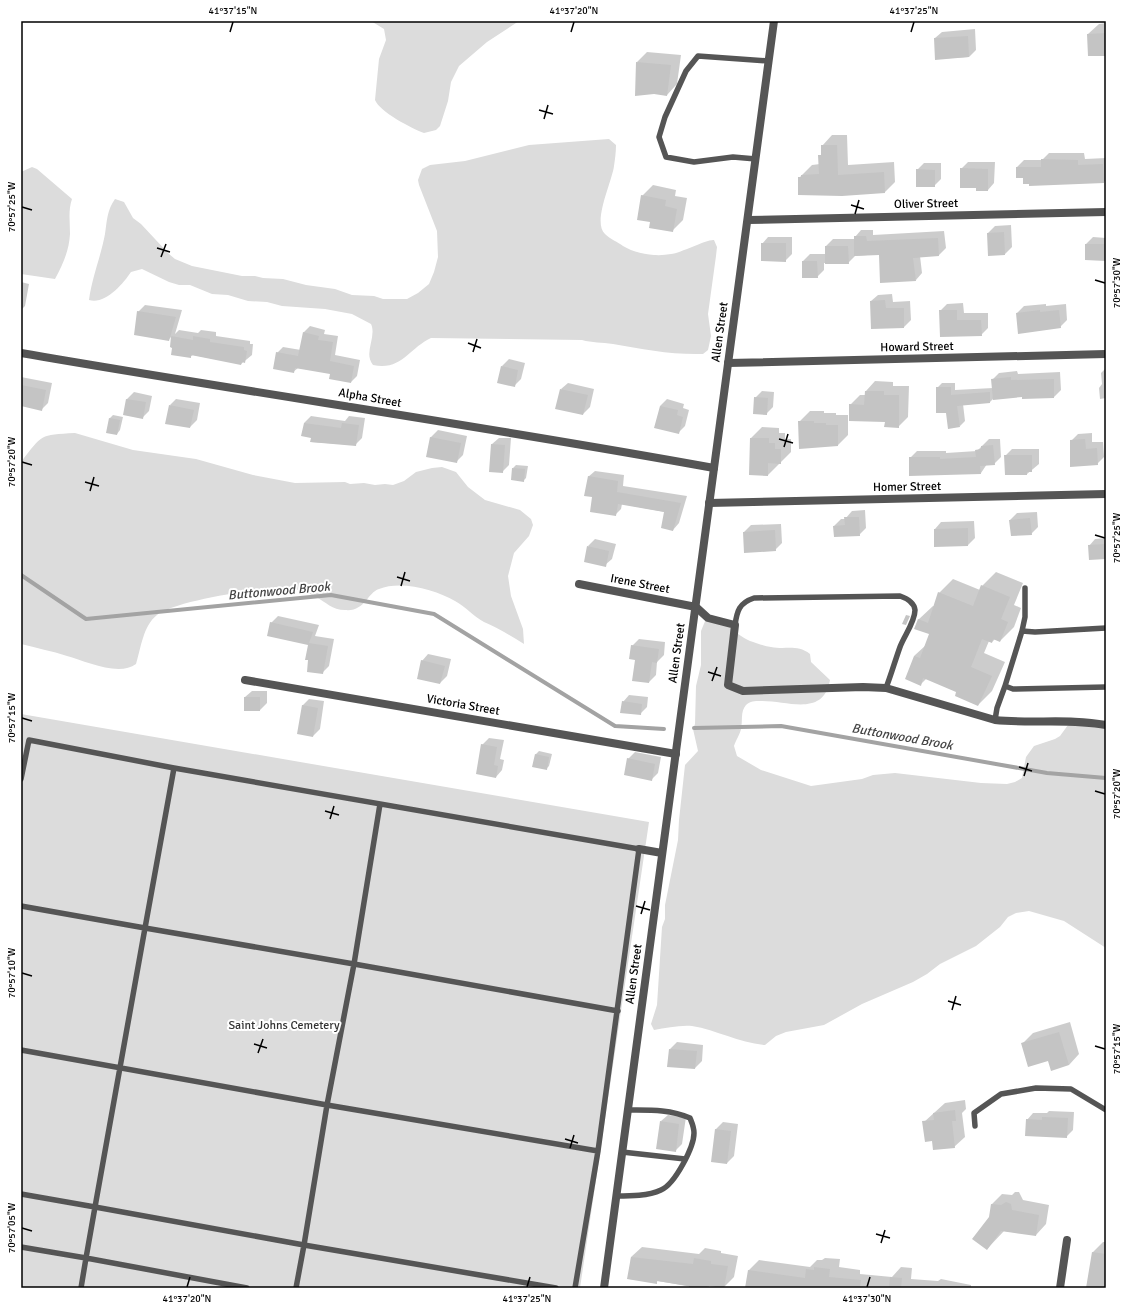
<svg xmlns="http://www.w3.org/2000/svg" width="1127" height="1309" font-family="Signika,sans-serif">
  <rect width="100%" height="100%" fill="#fff"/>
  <path fill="#dcdcdc" d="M371 21H519L487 42 459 66 451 82 448 101 440 126 436 130 424 133C411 128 380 112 375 100L379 59 386 40 384 29Z
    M609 139 616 145C616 152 615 159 614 166 612 182 592 222 605 234 610 239 618 242 623 246 636 254 656 257 671 254 681 253 707 239 714 240L717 247 716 256 708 314 711 336 708 350 703 354C672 355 642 349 613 344 602 342 592 343 582 340L431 338C409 348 402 371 373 365 363 353 377 337 371 324L352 314 325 309 282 306 267 302 248 301 228 295 212 294 190 285H179L169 282 142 269 131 272C123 284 105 305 89 300 92 277 101 256 105 234 107 221 107 210 115 199L124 202 133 218 141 224 169 254 175 259 192 266 242 276H255L263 278 283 279 306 285 335 289 352 295 374 296 383 299H407L418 293 429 284 434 272 438 257 437 231 419 185 418 180 422 169 430 165 465 161 529 145Z
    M32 167 37 169 72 199C68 210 70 222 70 234 69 251 63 264 55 279L21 274V172Z
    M75 433 133 450 196 459 253 475 295 483 345 482 350 484 364 483 375 485 385 484 393 485 404 481 416 472 432 468 442 467 456 472 468 487 485 500 520 510 531 519 533 525 529 536 514 553 508 576 511 596 523 629 524 644C511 636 498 628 484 622 474 617 465 606 455 601 436 590 401 580 379 589 367 593 365 612 345 610 332 610 326 602 316 597 309 593 297 589 290 588 267 586 174 601 157 615 143 626 141 648 136 664 119 677 85 661 67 656 52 651 36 648 21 644V462C43 434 39 435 75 433Z
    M708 614C724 618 734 634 750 641 756 643 764 646 771 647 786 650 797 644 810 654L811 662 830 680C823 718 787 700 760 701 755 701 750 701 746 705 740 712 743 721 741 729 740 734 736 740 734 746L737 756 761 770 811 786 862 779 873 775 895 773 981 783 1007 784 1015 782 1022 778 1026 757 1034 746 1055 739 1060 736 1068 725 1106 726V948L1064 921 1029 911 1016 913 1008 917 1000 927 976 946 940 964 927 974 913 982 862 1004 824 1025 786 1032 776 1036 765 1045C739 1043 717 1030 692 1026 680 1025 666 1028 654 1030L651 1024 657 1005 662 927 665 919V905L678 840 679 820 685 765 698 751 693 729 695 724 696 686 701 665V631Z
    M21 714 649 822 580 1288H21Z"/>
  <path fill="#0003" d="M1106 23V55L1088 34 1099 24Z
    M975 29 976 50 969 57 936 59 935 38 942 32Z
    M647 52 681 55 677 84 667 95 637 62Z
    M832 135H847L848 165 894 162 895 182 885 192 799 178 812 165 820 164 822 146Z
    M1049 153H1084L1085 159 1106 158V180L1104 182 1017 167 1024 160H1042Z
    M968 162H995L994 183 988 190 961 169Z
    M924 163H941V179L934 186 917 170Z
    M653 185 676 190 675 196 687 198 683 220 672 231 651 221 642 196Z
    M1011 225 1012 247 1005 254 988 233 995 226Z
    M861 230H873V235L944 231 946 248 939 255 920 256 922 273 916 280 880 254 855 256 848 263H824V270L817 277 803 261 810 254H826V246L833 239H855V237Z
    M768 237H792V254L785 261 762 244Z
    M1093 237 1106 238V260L1086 244Z
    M21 282 29 284 25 306 21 310Z
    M892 294 893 302 910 301 911 320 904 327 871 301 878 295Z
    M963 303 964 313H988V328L981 335 940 311 947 304Z
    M1046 304V306L1066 304 1067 320 1060 327 1017 313 1024 306Z
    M145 305 182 310 175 334 179 330 198 333 201 330 216 332V336L250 341V344H253L252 355 241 364 193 355 190 357 171 347 172 336 169 339 138 312Z
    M310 326 325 330 324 334 338 336 335 355 360 360 357 376 351 382 331 373 298 368 293 372 277 353 283 347 301 350 304 332Z
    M509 359 525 363 521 379 514 386 502 366Z
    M1106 368V398L1100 399 1099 388 1102 384 1101 373Z
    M1017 371 1018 374 1060 372 1061 390 1054 397 1023 396 994 398 990 402 963 404 965 421 960 426 947 412 937 388 942 383H955V390L993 388 992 380 999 373Z
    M21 377 52 383 48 403 41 410 21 405Z
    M875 381 893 382V386H909L908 417 898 427 850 405 860 395H866V391Z
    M568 383 594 389 590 407 583 414 561 389Z
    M762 391 774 392 773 407 766 414 755 398Z
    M134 392 152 396 149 411 142 418 124 414 127 399Z
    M176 399 200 403 197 420 190 427 170 405Z
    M667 399 684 404 683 408 689 410 685 426 678 433 660 406Z
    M810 411H824V413H836V415H848V435L837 446 799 422Z
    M113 415 123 417 120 430 117 434 107 432 110 418Z
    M311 416 345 421 349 416 365 418 362 438 355 445 311 442 312 437 304 423Z
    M762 427 779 428V433H785V439H791V452L768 475 751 438Z
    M438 430 467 436 463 455 456 462 427 456 431 437Z
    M1092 433V442H1103L1104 457 1097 464 1071 441 1078 434Z
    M499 438H511L509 465 502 472 492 444Z
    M989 439H1000L1001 457 994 464H987L981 473 910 458 917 451H946V453L977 451Z
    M1012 449H1039V464L1027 474 1005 456Z
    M516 465 528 466 526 478 523 481 513 468Z
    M595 471 624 475 623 486 687 496 679 523 673 530 665 512 622 504 621 509 615 515 593 496 588 477Z
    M865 510 866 528 859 535 834 526 841 519H845L852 511Z
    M1037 512 1038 527 1031 534 1010 520 1017 513Z
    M974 521 975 538 968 545 935 529 941 522Z
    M781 524 782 543 775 550 744 532 751 525Z
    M1106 538V558L1089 546 1095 539Z
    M595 539 616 544 612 559 605 565 588 546Z
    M996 572 1023 583 1014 605 1021 608 1014 627 1000 641 995 639 992 642 989 641 984 653 1005 662 992 691 978 705 958 692 927 678 921 684 914 656 926 645 930 634 918 620 933 606H935L939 593 953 579 980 590 982 586Z
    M278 616 319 625 315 636 334 639 329 666 322 673 309 644 271 623Z
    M639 639 665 642 664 655 657 662 656 675 649 682 636 659 632 646Z
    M428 654 451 659 447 676 440 683 422 661Z
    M252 691H267V703L260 710H245V697Z
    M629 695 648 697 647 707 640 714 623 702Z
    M309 699 324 701 320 729 313 736 302 706Z
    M489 738 504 740 500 759 504 760 502 770 496 777 482 745Z
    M539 751 552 754 549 766 546 769 534 766 536 754Z
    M635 752 661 757 658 773 651 780 628 759Z
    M1070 1022 1079 1054 1069 1065 1022 1044 1033 1033Z
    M677 1042 703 1045 702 1061 695 1068 670 1049Z
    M965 1100 966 1109 962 1113 965 1137 954 1147 933 1140 924 1122 945 1103Z
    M1049 1111 1074 1112 1073 1130 1066 1137 1027 1120 1033 1113H1047Z
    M668 1115 686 1117 682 1144 675 1151 661 1121Z
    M723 1122 738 1124 734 1156 727 1163 712 1161 716 1129Z
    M1015 1192H1019L1023 1200 1049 1205 1046 1224 1036 1235 1004 1231 987 1249 992 1204 1002 1194 1012 1195Z
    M1103 1242H1106V1288H1087L1093 1252Z
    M642 1247 699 1254 705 1248 721 1251V1253L738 1256 734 1277 724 1287 710 1285 708 1288H698L658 1281 656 1282 629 1279 631 1257Z
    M825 1258 840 1259 839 1267 860 1270V1274L892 1277 901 1267 912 1268 911 1279 938 1281 941 1279 971 1285V1288H746L749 1270 759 1260 810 1267 817 1260H822Z"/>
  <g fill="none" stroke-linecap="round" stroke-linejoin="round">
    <path stroke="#a3a3a3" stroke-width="4" d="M21 575 86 619 331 595 434 614 615 726 664 729
      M694 728 781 726 1047 773 1106 778"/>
  </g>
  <path fill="#c4c4c4" d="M1106 33V56H1088L1087 34Z
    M968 36 969 57 935 60 934 38Z
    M636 62 671 65 667 96 654 94 635 96Z
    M821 145H837L838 175 884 172 885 193 842 196 798 195V177H801V175L819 174 818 155H821Z
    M1041 159 1078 160V165L1103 164 1104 183 1029 186V184H1023V178H1016V167H1041Z
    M960 168 988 169V191H976V188H960Z
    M916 169 935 170V187H916Z
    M641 195 666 200 665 206 677 209 673 232 649 228 650 222 637 220Z
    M1004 232 1005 255 988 256 987 233Z
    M854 236H866L867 241 938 238 939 256 913 258 916 281 880 283 879 255 854 256Z
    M761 243H786V262L761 261Z
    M1085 244H1106V261L1085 260Z
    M825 246H848L849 264H825Z
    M802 261H817L818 278H802Z
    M885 300 886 308H904V328L871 329 870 301Z
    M939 310H957V320H981L982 336 940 337Z
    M1040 310V312L1059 310 1061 328 1018 334 1016 313Z
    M137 311 176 317 169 341 134 335Z
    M303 332 319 336 318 340 333 342 330 361 354 366 351 383 329 379 330 374 295 368 294 373 273 369 276 352 298 356Z
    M171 336 193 340V336L210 339V342L244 347V350L247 351 245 363 242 362 241 365 191 355V358L171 355 172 348 170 347Z
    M501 366 518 370 515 387 497 383Z
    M1011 377V380L1054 379V398L1022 399V397L993 400 991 379Z
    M21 385 46 390 42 411 21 406Z
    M936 387H951V395L990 392V403L957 406 960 427 948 429 946 413H936Z
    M560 389 588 395 583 415 555 409Z
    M865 391H884V395H899V428L884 427 885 422 849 421V404L864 405Z
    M754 397 768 398 767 415 753 414Z
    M126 399 146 402 143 419 123 415Z
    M169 405 194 410 190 428 165 424Z
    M660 406 678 410 677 415 683 417 679 434 654 428Z
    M109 418 120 420 117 435 106 433Z
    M798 421H814V423H826V425H838V446L799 449Z
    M304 423 341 428 342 423 359 425 356 446 310 442 311 438 301 436Z
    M430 437 461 443 457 463 426 457Z
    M750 438H769V443H775V449H781V464L768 463V476L749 475Z
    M1085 439 1086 449 1097 448 1098 465 1070 467V440Z
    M491 444 505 445 503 473 489 472Z
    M993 445 995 465 980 466 981 474 909 476V457H940V459L976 457 975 450 981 449V446Z
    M1004 455H1032V472H1027V475H1005Z
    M512 468 525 469 524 482 511 480Z
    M588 476 618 481 617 492 681 503 673 531 661 528 664 512 618 504 616 516 590 512 592 497 584 496Z
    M844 517H859L860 536 834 537 833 526 845 525Z
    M1030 518 1032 535 1011 536 1009 520Z
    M968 528V546L934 547V529Z
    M775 530 776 551 744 553 743 532Z
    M1106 544V559L1089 560 1088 545Z
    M587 546 609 551 606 567 584 562Z
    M981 585 1010 597 1001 619 1008 622 1000 642 993 639 992 643 982 639 971 667 992 676 978 706 955 696 956 692 923 678 921 686 905 679 914 656 920 658 929 634 914 629 918 619 928 623 938 592 973 606Z
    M906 615 910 616 906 625 902 624Z
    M270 622 313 632 309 643 328 646 323 674 307 672 308 660H305L308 645 267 636Z
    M631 645 659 649 657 663 652 662 649 683 632 681 635 660 629 659Z
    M421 660 445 666 440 684 417 679Z
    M244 697H260V711H244Z
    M622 701 642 704 641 715 620 713Z
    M302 705 318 708 313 737 297 734Z
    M481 744 497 747 494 765 498 766 496 778 476 774Z
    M535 754 549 757 547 770 532 767Z
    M627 758 655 764 652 781 624 775Z
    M1059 1032 1069 1065 1051 1071 1048 1061 1028 1067 1021 1043Z
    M669 1049 697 1051 695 1069 667 1067Z
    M955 1110 956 1121H952L955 1148 933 1150 932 1141 925 1142 922 1121 934 1120 933 1113Z
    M1042 1117 1068 1118 1067 1138 1025 1136 1026 1119 1042 1120Z
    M660 1121 679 1124 676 1152 656 1149Z
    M715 1129 731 1131 727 1164 711 1162Z
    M1006 1202 1011 1204 1012 1210 1039 1215 1036 1236 1001 1231 987 1250 972 1239 989 1217 991 1204 1001 1205Z
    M1092 1252 1106 1254 1104 1272 1106 1273V1288H1086Z
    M631 1257 693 1264 694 1258 711 1261V1264L728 1266 724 1288 707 1286V1288H689V1286L657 1281V1284L627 1279Z
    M814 1267 830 1269 829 1277 861 1280 860 1288H745L748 1270 805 1278 806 1269 814 1270Z
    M890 1277 902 1278 901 1288H889Z"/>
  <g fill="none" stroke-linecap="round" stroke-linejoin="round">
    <path stroke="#555" stroke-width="5.5" d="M756 159 733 157 694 162 666 157 659 137 665 117 686 71 698 56 768 61
      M735 625C737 611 739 603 754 598L900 596C906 598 914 602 915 610 915 622 904 636 900 647 895 661 891 675 886 688
      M1022 631 1035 632 1106 628
      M1005 686 1022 631 1025 617V588
      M995 720 997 708 1005 686 1013 689 1106 687
      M174 768 145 928 354 964 380 804
      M21 779 29 740 174 768 639 849 598 1151 575 1288
      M21 906 145 928 95 1207 21 1194
      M21 1050 327 1105 304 1245 95 1207 86 1258 247 1288
      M975 1126 974 1113 1001 1094 1036 1088 1071 1089 1106 1110
      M598 1151 327 1105 354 964 618 1011
      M622 1152 685 1159
      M616 1196C631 1196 648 1196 661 1190 675 1184 694 1147 694 1133 694 1127 692 1123 690 1118 670 1109 649 1110 628 1110
      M21 1247 86 1258 81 1288
      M296 1288 304 1245 556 1288"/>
    <path stroke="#555" stroke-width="8" d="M748 220 1106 212
      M21 353C252 393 484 426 714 468
      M728 363 1106 354
      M709 503 1106 494
      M579 584 696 607 708 618 735 625 728 685 743 691 863 687 886 688 995 720C1032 724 1069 718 1106 725
      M245 680 676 754
      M639 849 662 853
      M1060 1288 1067 1240"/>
    <path stroke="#555" stroke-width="8" d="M604 1288 774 21"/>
  </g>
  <path fill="none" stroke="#000" stroke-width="1.5" d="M230 32 233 22M571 32 574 22M911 32 914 22M539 110 553 114M544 119 548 105M851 205 864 209M22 207 32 210M855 214 859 200M157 248 170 252M161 257 166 244M1095 280 1105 283M468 343 481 348M473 352 477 339M779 439 793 443M784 447 788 434M22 462 32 465M85 482 99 486M90 491 94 477M1095 535 1105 538M397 577 410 581M401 586 405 572M708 672 721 676M712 681 717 667M22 718 32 721M1019 767 1032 771M1024 776 1028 763M1095 791 1105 794M325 811 339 815M330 819 334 806M636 906 650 910M641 914 645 901M22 973 32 976M948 1001 961 1005M952 1010 956 996M254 1044 267 1048M1095 1046 1105 1049M258 1053 263 1039M565 1139 578 1143M570 1148 574 1135M22 1228 32 1231M876 1234 890 1238M881 1243 885 1230M187 1287 190 1277M527 1287 530 1277M867 1287 870 1277"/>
  <g text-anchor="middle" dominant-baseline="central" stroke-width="4" stroke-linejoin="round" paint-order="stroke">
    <g font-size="12" fill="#000" stroke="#fff">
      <text transform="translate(926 204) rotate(-1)">Oliver Street</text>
      <text transform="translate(720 332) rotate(-82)">Allen Street</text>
      <text transform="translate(917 347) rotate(-1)">Howard Street</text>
      <text transform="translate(370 398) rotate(10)">Alpha Street</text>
      <text transform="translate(907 487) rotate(-1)">Homer Street</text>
      <text transform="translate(640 584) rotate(11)">Irene Street</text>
      <text transform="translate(677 653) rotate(-82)">Allen Street</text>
      <text transform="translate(463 705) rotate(10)">Victoria Street</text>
      <text transform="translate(634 974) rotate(-82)">Allen Street</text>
    </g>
    <g font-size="12" fill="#333" stroke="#fff">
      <text x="284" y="1025">Saint Johns Cemetery</text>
    </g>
    <g font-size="13" font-style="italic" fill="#444" stroke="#fff">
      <text transform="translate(279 591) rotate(-5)">Buttonwood Brook</text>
      <text transform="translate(902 737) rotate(10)">Buttonwood Brook</text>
    </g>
  </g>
  <rect width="1127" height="1309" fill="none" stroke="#ffffff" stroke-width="44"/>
  <rect x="22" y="22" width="1083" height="1265" fill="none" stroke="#000" stroke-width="1.5"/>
  <g font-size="10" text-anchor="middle" fill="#000">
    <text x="233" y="14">41°37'15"N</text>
    <text x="574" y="14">41°37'20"N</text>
    <text x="914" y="14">41°37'25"N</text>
    <text transform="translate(11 207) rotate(-90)" y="4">70°57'25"W</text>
    <text transform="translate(1116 283) rotate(-90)" y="4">70°57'30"W</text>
    <text transform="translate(11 462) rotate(-90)" y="4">70°57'20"W</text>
    <text transform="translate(1116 538) rotate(-90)" y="4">70°57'25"W</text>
    <text transform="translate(11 718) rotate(-90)" y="4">70°57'15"W</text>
    <text transform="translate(1116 794) rotate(-90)" y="4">70°57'20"W</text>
    <text transform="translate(11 973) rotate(-90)" y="4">70°57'10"W</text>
    <text transform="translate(1116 1049) rotate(-90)" y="4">70°57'15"W</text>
    <text transform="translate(11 1228) rotate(-90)" y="4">70°57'05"W</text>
    <text x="187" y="1302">41°37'20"N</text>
    <text x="527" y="1302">41°37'25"N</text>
    <text x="867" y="1302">41°37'30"N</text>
  </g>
</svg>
